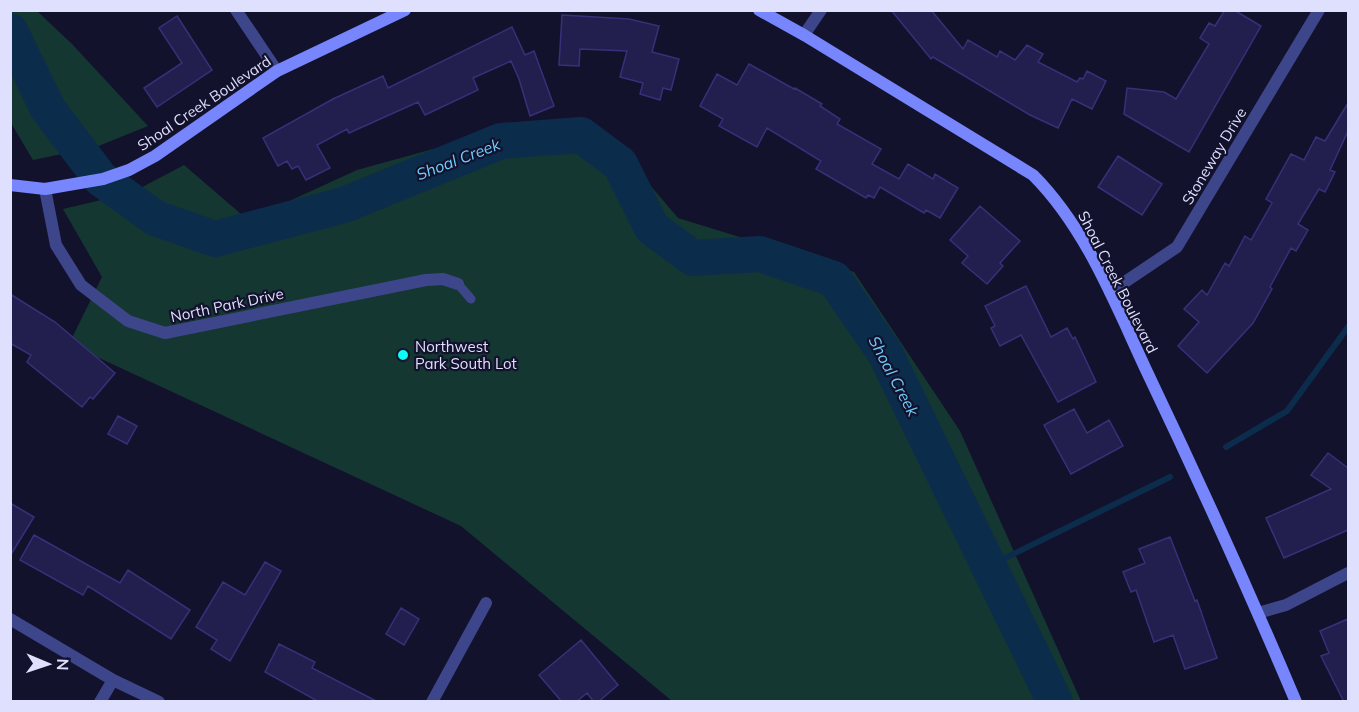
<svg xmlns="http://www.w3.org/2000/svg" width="1359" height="712" font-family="Mulish,sans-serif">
  <rect width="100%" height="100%" fill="#13122d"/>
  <path fill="#153731" d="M36 10 72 44 148 126 96 147 33 160 11 123 10 11Z
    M509 128 605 132 678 218 854 272 960 431 1081 701H672L461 526 69 344 102 277 63 209 131 193 184 165 248 220 357 170Z"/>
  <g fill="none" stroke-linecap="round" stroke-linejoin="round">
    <path stroke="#0c2c4c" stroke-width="6" d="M1226 447 1287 411 1348 327
      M989 566 1170 477"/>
    <path stroke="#0c2c4c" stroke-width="36" d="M10 31 48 109 101 179 155 218 215 239 344 205 501 141 581 135 620 164 652 228 693 258 760 254 834 279 885 353 1055 702"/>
  </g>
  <path fill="#221f4e" stroke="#363179" stroke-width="1.5" d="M891 10H931L963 49 968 40 997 57 1000 51 1015 60 1027 45 1043 54 1038 62 1077 82 1080 78 1083 79 1087 71 1106 81 1092 109 1072 99 1058 128 1030 115 933 57 931 59Z
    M1225 10H1234L1261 26 1189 152 1124 114 1127 88 1164 92 1176 99 1209 44 1200 38 1209 23 1215 26Z
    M562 15 629 19 659 26 652 52 679 59 671 90 663 88 660 100 640 94 643 83 620 77 627 51 580 49 579 66 559 65Z
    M177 16 212 70 157 107 144 88 182 63 159 28Z
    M512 27 525 55 534 51 554 106 530 116 519 79 511 61 473 78 478 90 425 115 418 102 349 133 347 129 317 145 330 168 306 180 298 166 292 169 287 161 278 166 263 138 333 99 383 76 388 88Z
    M749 64 794 89 795 88 822 104 820 106 840 119 837 124 881 149 872 164 899 179 908 164 933 179 935 174 958 188 940 218 926 210 924 213 880 187 874 198 868 195 866 198 816 169 821 161 767 128 757 147 719 126 723 119 700 106 717 74 737 85Z
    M1348 103V131L1330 170 1335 172 1325 192 1319 189 1298 224 1308 230 1296 251 1291 248 1270 287 1272 289 1253 323 1207 373 1178 346 1199 322 1184 309 1202 290 1207 295 1225 263 1229 266 1245 236 1251 240 1272 203 1266 199 1291 154 1304 160 1316 137 1325 141Z
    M1118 156 1162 184 1142 215 1098 187Z
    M980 206 1020 241 1000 263 1003 266 987 284 962 263 968 256 950 240Z
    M1026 286 1051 337 1067 328 1073 339 1075 337 1096 382 1058 402 1021 335 1000 346 991 328 995 326 985 306Z
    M10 294 55 322 115 373 93 399 90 397 82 407 27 362 31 355 10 343Z
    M1074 409 1087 433 1109 420 1123 446 1071 474 1044 425Z
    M118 416 137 426 127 444 108 434Z
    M1328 453 1348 468V530L1284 558 1266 518 1331 489 1311 475Z
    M10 503 34 517 10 556Z
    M34 535 120 583 128 570 190 610 171 639 88 586 83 595 20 560Z
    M1170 537 1195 601 1197 600 1217 658 1185 669 1173 635 1154 642 1136 590 1131 592 1123 572 1145 563 1139 549Z
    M265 562 281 571 230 661 211 649 217 640 196 627 223 582 245 595Z
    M401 608 419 619 404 645 386 634Z
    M1348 619V702H1344L1321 656 1329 653 1320 631Z
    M581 640 618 685 598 702H594L587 693 576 702H562L539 675Z
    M279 644 315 662 312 668 378 702H319L265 672Z"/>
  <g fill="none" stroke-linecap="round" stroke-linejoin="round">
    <path stroke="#3e468b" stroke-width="9" d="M458 284 471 299"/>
    <path stroke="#3e468b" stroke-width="12" d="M236 10 277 71
      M804 35 821 10
      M45 189 56 245 81 285 128 321 165 333 426 280 443 279 458 284
      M1110 292 1177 247 1319 10
      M1258 613 1286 605 1348 573
      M10 619 113 680 159 702
      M100 702 113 680
      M432 702 486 603"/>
    <path stroke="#7786fd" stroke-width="12" d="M759 10 804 35 1033 175C1087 229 1116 306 1148 374 1200 483 1249 591 1296 702
      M10 185 45 189 103 179 129 170 155 156 277 71 405 10"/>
  </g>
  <circle fill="#0efbf3" stroke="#13122d" stroke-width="2" cx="403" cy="355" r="6"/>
  <g text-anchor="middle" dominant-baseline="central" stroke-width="4.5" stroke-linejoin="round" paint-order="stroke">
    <g font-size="15" fill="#dfdffe" stroke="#13122d">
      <text transform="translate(204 103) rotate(-34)">Shoal Creek Boulevard</text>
      <text transform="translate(1214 156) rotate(-59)">Stoneway Drive</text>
      <text transform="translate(1118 282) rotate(63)">Shoal Creek Boulevard</text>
      <text transform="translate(227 305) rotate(-12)">North Park Drive</text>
    </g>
    <g font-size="15" fill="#dfdffe" stroke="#13122d" text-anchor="start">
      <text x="415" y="346">Northwest<tspan x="415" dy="17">Park South Lot</tspan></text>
    </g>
    <g font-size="16" font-style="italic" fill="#6ecefd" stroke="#13122d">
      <text transform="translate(458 159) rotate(-21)">Shoal Creek</text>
      <text transform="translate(894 376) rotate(62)">Shoal Creek</text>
    </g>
  </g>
  <rect width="1359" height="712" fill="none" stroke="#dfdffe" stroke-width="24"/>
  <g transform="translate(48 664) rotate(92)" stroke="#13122d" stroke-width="4.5" paint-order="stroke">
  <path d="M0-4.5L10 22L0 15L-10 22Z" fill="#dfdffe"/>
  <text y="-9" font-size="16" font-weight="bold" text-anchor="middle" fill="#dfdffe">N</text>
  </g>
</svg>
